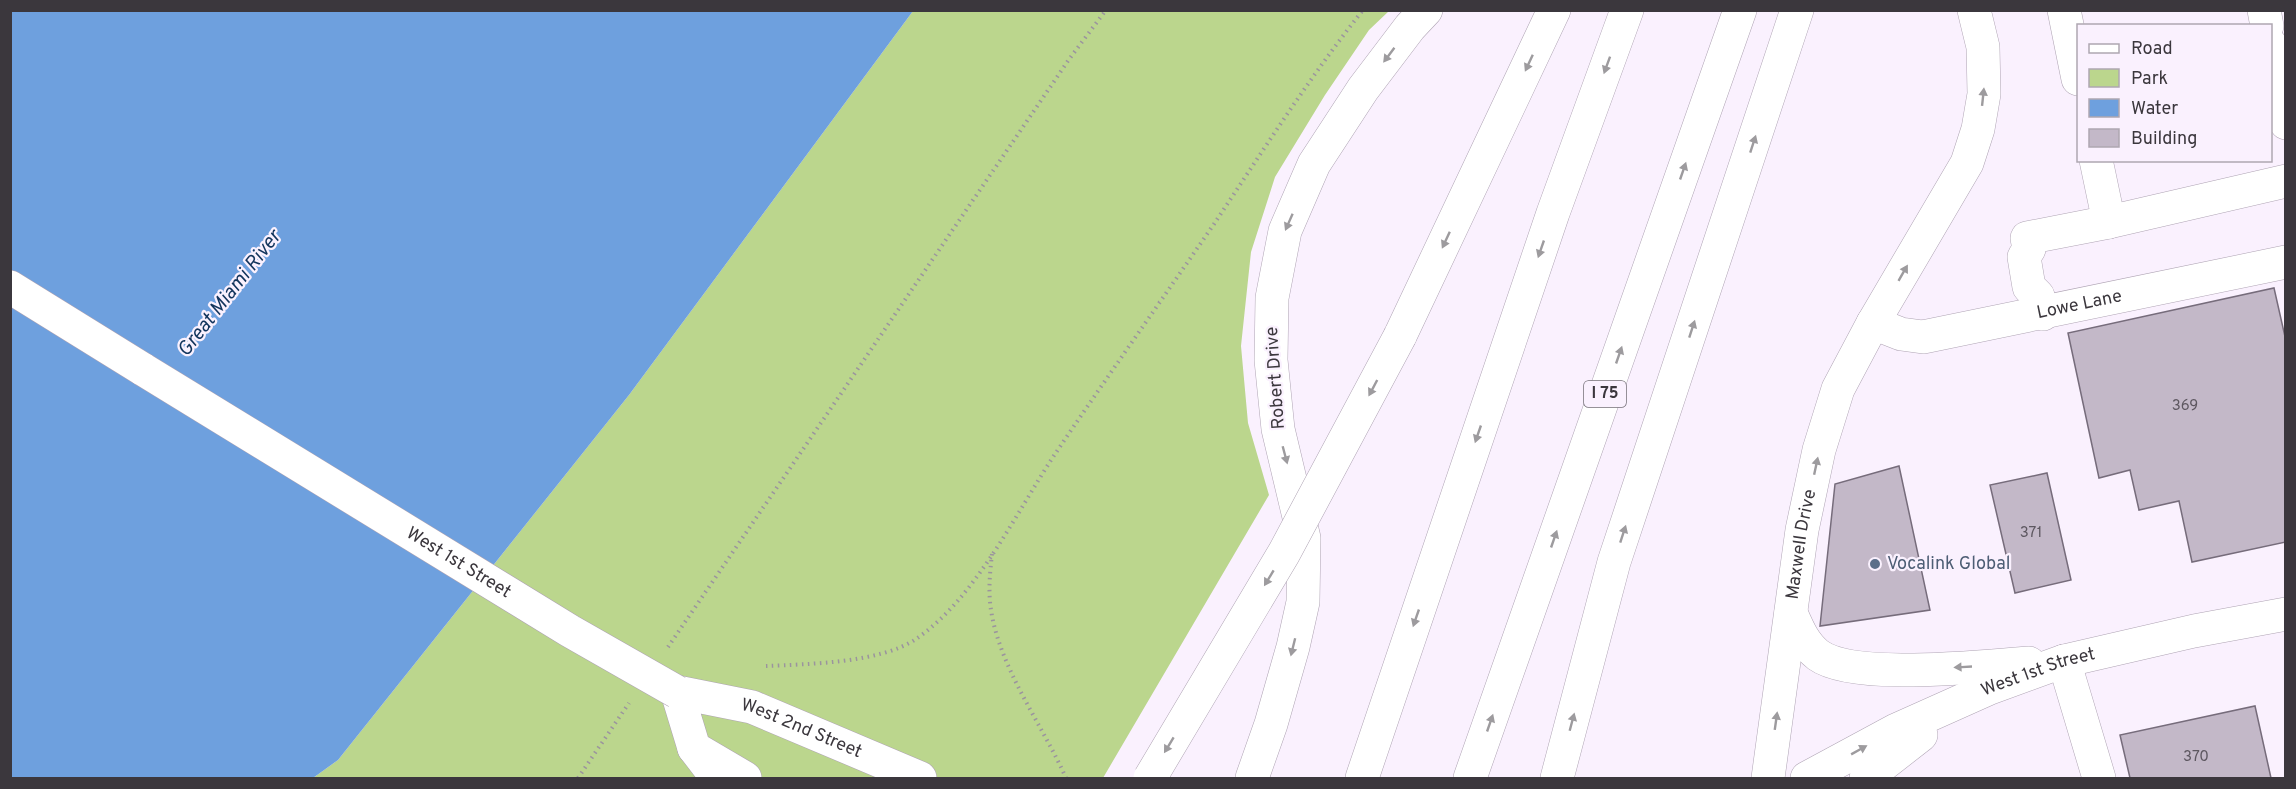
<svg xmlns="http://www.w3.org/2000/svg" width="2296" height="789" font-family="Overpass,sans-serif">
  <rect width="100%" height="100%" fill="#faf1fe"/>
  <path fill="#bbd68d" d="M913 11H1389L1369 30 1325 95 1275 177 1251 252 1241 346 1248 423 1269 495 1103 778H313L338 760 629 395Z"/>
  <path fill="#6ea0de" d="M10 11H913L629 395 338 760 313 778H11Z"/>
  <path fill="#c3b8c8" stroke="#766c7b" stroke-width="1.5" d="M2274 288 2286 341V542L2192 562 2179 501 2139 510 2130 470 2099 478 2068 333Z
    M1899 466 1930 610 1820 626 1835 484Z
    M2047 473 2071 580 2015 593 1990 485Z
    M2255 706 2271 778H2130L2120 735Z"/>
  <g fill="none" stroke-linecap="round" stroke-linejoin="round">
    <g stroke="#afa4b4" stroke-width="34">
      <g id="minor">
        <path d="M2064 10 2078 79"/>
        <path d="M2264 10 2267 26"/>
        <path d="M2270 44 2286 123"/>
        <path d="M2096 160 2109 222"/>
        <path d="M2043 314 2038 296 2029 287 2024 257 2029 249 2027 238 2109 222 2286 181"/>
        <path id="s1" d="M1873 323 1901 334 1923 337 2286 262"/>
        <path d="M2064 661 2099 778"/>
      </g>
    </g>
    <g stroke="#afa4b4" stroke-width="34">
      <g id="major">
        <path d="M10 287 144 370"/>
        <path d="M1791 613C1798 629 1804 644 1818 655 1854 681 1982 666 2029 663"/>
        <path id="s2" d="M745 778 694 748 677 692 752 707 920 778"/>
        <path d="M1252 778 1271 724 1293 647 1303 602 1304 538 1278 429 1271 360 1272 298 1285 231 1314 164 1363 89 1410 27 1426 10"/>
        <path id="s3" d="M1768 778 1802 530 1819 450 1838 389 1873 323 1967 163 1978 129 1984 94 1983 47 1974 10"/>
        <path id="s4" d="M1807 778 1896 730 1990 688 2064 661 2194 631 2286 614"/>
        <path d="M1866 778 1921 735"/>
      </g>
    </g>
    <g stroke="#afa4b4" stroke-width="34">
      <path id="highway" d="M1400 336 1554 10
        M694 748 717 778
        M1362 778 1553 213 1627 10
        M1470 778 1740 10
        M1557 778 1614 562 1797 10"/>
    </g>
    <path stroke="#9b949e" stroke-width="4" stroke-dasharray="1.5 4.5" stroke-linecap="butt" d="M992 554C990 572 988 591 991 610 1000 669 1042 724 1066 778
      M668 647 1070 58 1106 10
      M766 666C809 664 880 663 916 639 975 599 1016 513 1055 454 1107 377 1161 301 1214 224 1262 152 1309 78 1363 10
      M578 778 629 703"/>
    <use href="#minor" stroke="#fff" stroke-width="33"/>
    <use href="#major" stroke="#fff" stroke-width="33"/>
    <use href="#highway" stroke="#fff" stroke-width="33"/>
    <g stroke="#afa4b4" stroke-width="34" stroke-linecap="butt">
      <g id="major-bridge">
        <path id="s5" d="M144 370 570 631 677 692"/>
      </g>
    </g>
    <g stroke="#afa4b4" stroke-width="34" stroke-linecap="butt">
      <path id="highway-bridge" d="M1150 778 1284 553 1400 336"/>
    </g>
    <use href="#major-bridge" stroke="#fff" stroke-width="33"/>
    <use href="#highway-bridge" stroke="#fff" stroke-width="33"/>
  </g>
  <defs><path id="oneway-solid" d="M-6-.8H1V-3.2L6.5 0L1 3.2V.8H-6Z" transform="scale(1.5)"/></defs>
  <g fill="#9d9b9e">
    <use href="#oneway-solid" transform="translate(1389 55) rotate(127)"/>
    <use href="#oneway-solid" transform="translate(1529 63) rotate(115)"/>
    <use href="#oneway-solid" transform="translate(1607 65) rotate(110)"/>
    <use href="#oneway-solid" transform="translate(1983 97) rotate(-84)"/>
    <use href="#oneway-solid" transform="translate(1753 144) rotate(-72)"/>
    <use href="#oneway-solid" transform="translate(1683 171) rotate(-71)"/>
    <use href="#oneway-solid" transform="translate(1289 222) rotate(114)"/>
    <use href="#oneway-solid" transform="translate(1446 240) rotate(115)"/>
    <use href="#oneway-solid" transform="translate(1541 249) rotate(109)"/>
    <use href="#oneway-solid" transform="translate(1903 273) rotate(-60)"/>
    <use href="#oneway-solid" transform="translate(1692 329) rotate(-72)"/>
    <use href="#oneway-solid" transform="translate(1619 355) rotate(-71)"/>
    <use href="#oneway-solid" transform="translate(1373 388) rotate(118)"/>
    <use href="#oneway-solid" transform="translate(1478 434) rotate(109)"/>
    <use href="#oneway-solid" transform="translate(1285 455) rotate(75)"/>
    <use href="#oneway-solid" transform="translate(1816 466) rotate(-78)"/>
    <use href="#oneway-solid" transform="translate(1623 534) rotate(-72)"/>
    <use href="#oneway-solid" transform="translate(1554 539) rotate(-71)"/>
    <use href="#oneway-solid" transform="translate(1269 578) rotate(121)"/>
    <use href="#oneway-solid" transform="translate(1416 618) rotate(109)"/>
    <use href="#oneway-solid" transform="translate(1293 647) rotate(104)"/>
    <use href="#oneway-solid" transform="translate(1963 667) rotate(177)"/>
    <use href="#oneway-solid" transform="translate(1776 721) rotate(-82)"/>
    <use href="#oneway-solid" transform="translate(1572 722) rotate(-75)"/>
    <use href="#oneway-solid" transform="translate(1490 723) rotate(-71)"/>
    <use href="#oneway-solid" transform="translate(1169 745) rotate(121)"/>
    <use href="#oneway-solid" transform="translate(1859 750) rotate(-29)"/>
  </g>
  <circle fill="#5c6f8a" stroke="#faf1fe" stroke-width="2" cx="1875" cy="564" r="6"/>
  <g text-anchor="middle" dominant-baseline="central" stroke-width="4.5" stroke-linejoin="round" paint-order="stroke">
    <g font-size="15" fill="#5d5760">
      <text x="2185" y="406">369</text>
      <text x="2031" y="533">371</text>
      <text x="2196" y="757">370</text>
    </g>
    <rect fill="#faf1fe" stroke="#746f77" stroke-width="1.5" x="1584" y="381" width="42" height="26" rx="4.5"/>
    <g font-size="16" font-weight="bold" fill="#3b373d">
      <text x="1605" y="394">I 75</text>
    </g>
    <g font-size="18" fill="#3b373d" stroke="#faf1fe">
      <text stroke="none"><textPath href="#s1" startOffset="212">Lowe Lane</textPath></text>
      <text transform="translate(1276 378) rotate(-94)">Robert Drive</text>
      <text stroke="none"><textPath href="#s3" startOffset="236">Maxwell Drive</textPath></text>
      <text stroke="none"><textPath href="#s5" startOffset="369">West 1st Street</textPath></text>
      <text stroke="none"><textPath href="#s4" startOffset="255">West 1st Street</textPath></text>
      <text stroke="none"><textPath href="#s2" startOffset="248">West 2nd Street</textPath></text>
    </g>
    <g font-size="18" fill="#4e5e75" stroke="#faf1fe" text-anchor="start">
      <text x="1887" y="564">Vocalink Global</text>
    </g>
    <g font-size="20" font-style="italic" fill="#12345c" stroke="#faf1fe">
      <text transform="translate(230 294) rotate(-52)">Great Miami River</text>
    </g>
  </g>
  <rect width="2296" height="789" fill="none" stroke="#3b373d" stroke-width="24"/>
  <rect x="2077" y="24" width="195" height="138" fill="#faf1fe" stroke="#aea7b1" stroke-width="1.5"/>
  <rect x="2089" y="44" width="30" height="9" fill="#ffffff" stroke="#aea7b1" stroke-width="1.5"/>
  <text x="2131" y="54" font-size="18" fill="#3b373d">Road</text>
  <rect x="2089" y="69" width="30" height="18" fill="#bbd68d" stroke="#aea7b1" stroke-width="1.5"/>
  <text x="2131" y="84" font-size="18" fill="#3b373d">Park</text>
  <rect x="2089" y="99" width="30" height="18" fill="#6ea0de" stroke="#aea7b1" stroke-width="1.5"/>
  <text x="2131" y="114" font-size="18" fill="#3b373d">Water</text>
  <rect x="2089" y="129" width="30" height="18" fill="#c3b8c8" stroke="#aea7b1" stroke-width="1.5"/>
  <text x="2131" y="144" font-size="18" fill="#3b373d">Building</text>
</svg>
